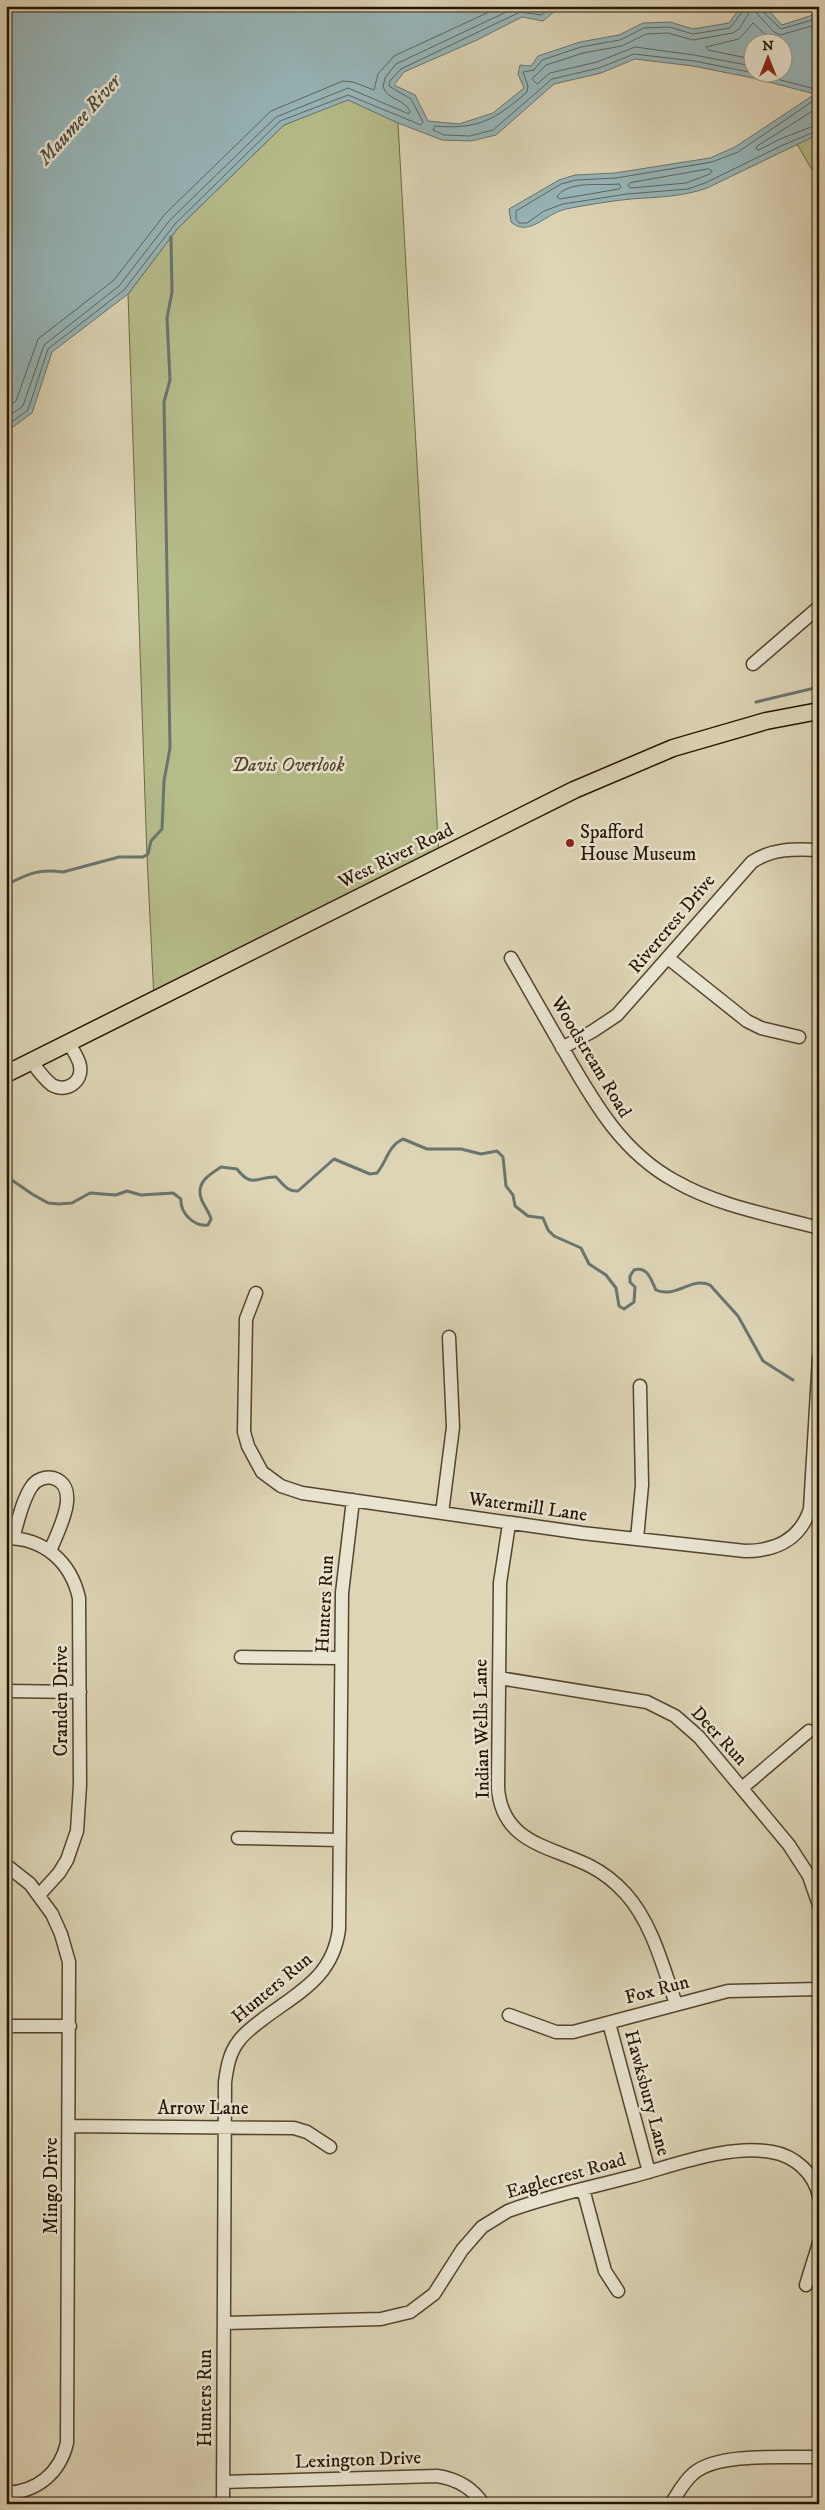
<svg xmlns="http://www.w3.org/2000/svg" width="825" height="2510" font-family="'IM FELL DW Pica',serif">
  <rect width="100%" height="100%" fill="#ddd5b6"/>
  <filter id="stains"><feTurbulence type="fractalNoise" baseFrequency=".004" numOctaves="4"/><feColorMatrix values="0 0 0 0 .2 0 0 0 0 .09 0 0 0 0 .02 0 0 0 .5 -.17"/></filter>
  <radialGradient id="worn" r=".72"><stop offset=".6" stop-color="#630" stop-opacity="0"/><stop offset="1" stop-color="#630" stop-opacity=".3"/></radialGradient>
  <path fill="#b6bc8a" stroke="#6d6845" d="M348 99 398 123 439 858 154 999 147 857 128 294 178 228 284 125Z
    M819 134V182L797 144Z"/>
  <path fill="#97b6b9" stroke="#69756f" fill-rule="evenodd" d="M6 6H561L543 21 522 17 477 40 404 72 394 85 415 95 428 121 459 124 493 113 524 88 518 74 520 65 531 66 538 56 580 42 619 35 643 23 670 22 693 29 729 23 741 6H765L782 25 819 13V134L707 188C682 197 657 197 631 199 610 201 586 205 566 209 546 213 529 238 511 222L509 209 559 180 575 175 615 173 710 158 735 147 815 94 753 78 693 66 635 59 601 73 554 84 496 135 471 141 442 140 398 123 348 100 284 125 178 228 128 294 52 352 32 413 6 432ZM752 42H782V72H752Z"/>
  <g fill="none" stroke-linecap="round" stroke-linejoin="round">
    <path stroke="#5e655c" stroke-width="1" d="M744 6 743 11 730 28 693 34 669 27 644 28 620 40 581 47 542 60 534 70 523 72 528 86 527 92C496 119 478 130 435 126L433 130 444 135 470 136 493 130 552 79 599 68 634 54 694 61 754 73 815 89 819 93
      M761 6 763 12 781 29 819 18
      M752 59 708 50 706 47 739 39 753 23 770 39 777 42
      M752 66 694 55 635 47 597 62 550 73 537 84 532 79 546 65 583 53 622 46 646 34 668 33 693 40 733 33 739 29 752 8 774 32 780 35 819 24
      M819 97 738 152 712 162 616 178 576 180 561 184 516 211V219L519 223H527L544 211 563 204 627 194 688 189 705 183 783 145 819 130
      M819 107 757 146 756 149 759 150 780 139 819 124
      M709 169 712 171 710 174 686 183 631 188 628 186 630 183Z
      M619 184 621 187 619 189 560 199 557 197C567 180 602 186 619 184Z
      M6 409 16 401 38 339 114 280 165 214 271 111 343 81 353 82 374 90 378 74 394 56 502 6
      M6 418 23 406 44 345 119 286 170 220 276 117 348 88 409 114 410 111C404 99 388 100 383 87L385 78 396 64 519 6
      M6 426 28 410 48 349 124 290 175 224 280 121 348 95 421 125 423 122 411 99 389 86 390 81 401 69 520 12 541 15 553 6"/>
    <path stroke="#69756f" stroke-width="3" d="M756 702 819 687
      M6 885C29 873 39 869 63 872L119 857H143L148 854 151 841 162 829 164 781 170 748 164 402 170 380 167 318 172 292 171 237
      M6 1176 32 1194 48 1203 59 1204 72 1203 90 1193 116 1195 127 1191 141 1195 173 1193 181 1199C180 1213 194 1227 208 1225L211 1219C209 1211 203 1205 201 1198 196 1182 210 1174 221 1167L237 1169C252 1189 258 1176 276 1177 283 1184 287 1192 298 1191L334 1159 370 1174 377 1173C387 1161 388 1146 403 1139L427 1149H461L481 1154 497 1151 503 1157 506 1186 513 1195 515 1206 528 1216 543 1218 548 1230 554 1236 581 1248 589 1264 606 1275 616 1288 619 1306 624 1309 634 1302 635 1287 630 1282V1276L634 1270C648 1266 651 1280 656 1290 676 1299 692 1276 710 1285L738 1316 763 1361 793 1380"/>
    <g stroke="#52442e" stroke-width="15">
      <path id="minor" d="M753 664 819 607
        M511 958C528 988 545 1017 562 1047 592 1099 620 1151 675 1181 718 1206 771 1215 819 1228
        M668 958 747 1021 761 1028 799 1037
        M562 1048 593 1031 617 1015 752 862C773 848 795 849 819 850
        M31 1061C37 1069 44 1079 52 1085 66 1093 83 1082 80 1066 79 1058 72 1049 68 1042
        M256 1293 246 1319 244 1432 248 1446 262 1472 281 1486 302 1493 582 1533 745 1551C775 1551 800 1540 810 1509L819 1358
        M442 1513 453 1427 449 1337
        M509 1524 500 1583 498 1788C502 1843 550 1846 590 1866 604 1873 616 1883 626 1894 652 1923 663 1967 676 2004
        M6 1538C44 1538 71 1562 79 1598L80 1785 77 1831 67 1860 59 1873 39 1895
        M13 1538C18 1522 22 1500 32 1486 36 1480 45 1476 53 1478 83 1487 57 1533 50 1551
        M637 1539 642 1485 640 1386
        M241 1657 341 1658
        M499 1678 647 1702 675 1716 699 1737 789 1845 809 1876 819 1905
        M6 1691 80 1692
        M742 1788 809 1731
        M238 1838 340 1840
        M6 1865 30 1884 52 1914 61 1934 69 1962 67 2443C60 2473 37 2492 6 2493
        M509 2015 556 2032H573L728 1991 819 1989
        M609 2023 649 2172
        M6 2026H70
        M70 2126 294 2128 307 2132 330 2147
        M583 2189 605 2271 618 2291
        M806 2285 819 2243
        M224 2323 381 2319 410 2312 434 2294 462 2250 482 2227 508 2211C548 2196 589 2188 630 2177 673 2166 728 2144 772 2152 795 2156 814 2173 819 2196
        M223 2482 437 2476C457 2479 472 2487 483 2504
        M223 2504 225 2082C227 2068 229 2054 238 2042 244 2033 254 2026 263 2019 299 1992 333 1977 339 1929L342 1593 353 1500
        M671 2504C678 2493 684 2481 694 2473 719 2452 786 2458 819 2457"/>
    </g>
    <g stroke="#241400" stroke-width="19">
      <path id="major" d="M6 1074 574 790 673 748 766 721 819 711"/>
    </g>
    <use href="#minor" stroke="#e9e4d0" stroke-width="12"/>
    <use href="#major" stroke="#ddd5b6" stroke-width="16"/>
  </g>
  <circle fill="#8f2418" stroke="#e9e4d0" stroke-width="2" cx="570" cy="843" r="5"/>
  <g text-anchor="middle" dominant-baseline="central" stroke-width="5" stroke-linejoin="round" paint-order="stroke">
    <g font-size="19" font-style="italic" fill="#504629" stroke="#e9e4d0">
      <text x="288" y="765">Davis Overlook</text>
    </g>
    <g font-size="19" fill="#241400" stroke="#e9e4d0" text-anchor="start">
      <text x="580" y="832">Spafford<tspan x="580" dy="22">House Museum</tspan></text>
    </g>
    <g font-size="19" fill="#241400" stroke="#e9e4d0">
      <text transform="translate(396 856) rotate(-26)">West River Road</text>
      <text transform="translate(672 924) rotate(-50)">Rivercrest Drive</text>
      <text transform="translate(591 1057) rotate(59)">Woodstream Road</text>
      <text transform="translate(528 1507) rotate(8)">Watermill Lane</text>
      <text transform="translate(325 1604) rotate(-87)">Hunters Run</text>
      <text transform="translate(61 1701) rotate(-90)">Cranden Drive</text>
      <text transform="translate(482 1729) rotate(-91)">Indian Wells Lane</text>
      <text transform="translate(719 1736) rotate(47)">Deer Run</text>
      <text transform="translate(272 1988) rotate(-40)">Hunters Run</text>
      <text transform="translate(657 1990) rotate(-15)">Fox Run</text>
      <text transform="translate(647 2093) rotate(75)">Hawksbury Lane</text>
      <text x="203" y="2108">Arrow Lane</text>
      <text transform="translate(566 2176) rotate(-16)">Eaglecrest Road</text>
      <text transform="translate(51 2186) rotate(-90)">Mingo Drive</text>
      <text transform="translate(205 2398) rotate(-90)">Hunters Run</text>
      <text transform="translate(358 2460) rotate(-2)">Lexington Drive</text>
    </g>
    <g font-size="20" font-style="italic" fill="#4c4d41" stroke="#e9e4d0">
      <text transform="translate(80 120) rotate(-48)">Maumee River</text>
    </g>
  </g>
  <rect width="825" height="2510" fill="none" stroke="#ddd5b6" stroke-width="25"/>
  <rect x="8" y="8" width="810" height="2495" fill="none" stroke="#241400" stroke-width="2.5"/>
  <rect x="12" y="12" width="800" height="2485" fill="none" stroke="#241400"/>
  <g transform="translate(768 58)"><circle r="24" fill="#e9e4d0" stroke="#9a917d"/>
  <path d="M0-4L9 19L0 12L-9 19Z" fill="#8f2418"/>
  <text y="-8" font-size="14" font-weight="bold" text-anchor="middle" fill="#241400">N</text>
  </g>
  <rect width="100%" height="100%" filter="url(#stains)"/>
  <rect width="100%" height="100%" fill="url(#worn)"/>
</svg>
